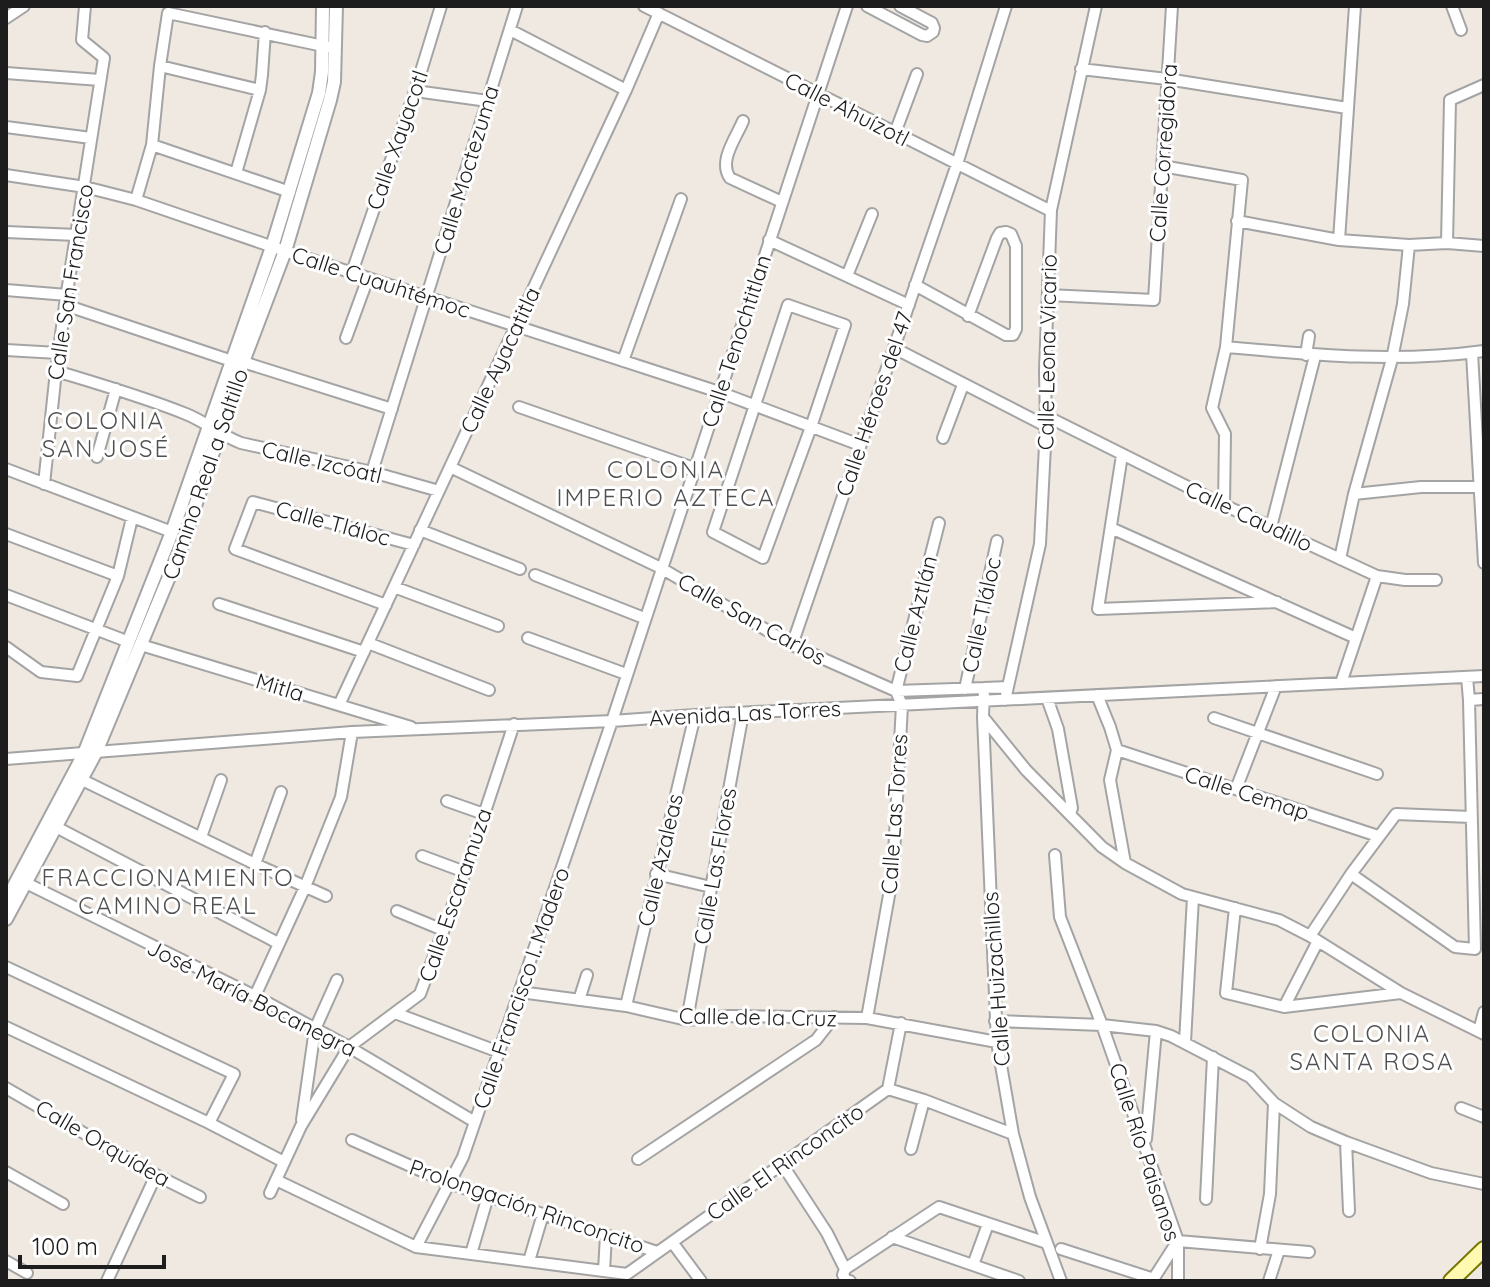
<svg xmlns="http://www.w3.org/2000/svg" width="1490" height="1287" font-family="Quicksand,sans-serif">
  <rect width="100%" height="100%" fill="#efe9e1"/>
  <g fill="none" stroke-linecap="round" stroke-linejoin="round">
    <g stroke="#a4a4a4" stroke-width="14">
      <path id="minor" d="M644 6 1051 211
        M867 6 922 35 927 36 933 32 934 28 932 23 900 6
        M1452 6 1461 30
        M6 18 24 6
        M510 30 626 90
        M160 66 260 90
        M1081 69 1167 79 1347 108
        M6 73 100 80
        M415 91 488 101
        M743 121C736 138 718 161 730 178L782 202
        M6 127 91 138
        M895 133 917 74
        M152 145 290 192
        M1162 166 1242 180 1226 347 1212 408 1225 434 1224 505
        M236 173 260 90 262 75 265 32
        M6 175 85 187 136 200 285 251 719 392 860 445
        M136 200 152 145 160 66 168 13 328 47
        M1237 221 1339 240 1409 245 1447 243 1484 246
        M6 232 77 235
        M769 240 909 305
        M1339 240 1355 6
        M1447 243 1450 100 1484 85
        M352 272 415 91 441 6
        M847 276 872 214
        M915 285 1006 335H1013L1016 329V246L1011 234 1006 232 1000 233 997 238 968 316
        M6 290 67 295
        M1048 295 1154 300 1172 6
        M65 305 232 361
        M788 305 845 325 811 427 763 558 713 532Z
        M346 338 368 278
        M1226 347C1314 355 1396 363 1484 351
        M894 348 1046 426
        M6 350 58 353
        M1472 353 1484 563
        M1306 355 1309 336
        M623 361 681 199
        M243 362 392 409
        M56 371C99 384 144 397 186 414 206 422 222 436 241 443L372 472 439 491
        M519 407 694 468
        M1046 416 1224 505 1377 576 1405 580H1436
        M943 438 963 385
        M1122 455 1098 609 1277 602
        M97 457 116 389
        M450 467 661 568 792 645 896 691 984 688 983 717 1026 770 1102 847 1125 863 1182 894 1279 920 1310 936 1401 993 1484 1034
        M6 469 172 532
        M372 472 517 6
        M44 484 56 371 65 305 104 58 82 40 85 6
        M1354 494 1421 487H1482
        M1271 527 1315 356
        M1111 528 1356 638
        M420 530 520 569
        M6 534 118 576
        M1340 559 1354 494 1392 359 1403 304 1409 245
        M535 575 644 618
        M394 587 498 626
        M6 595 129 642
        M219 604 364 652
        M386 605 235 549 253 502 414 545
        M528 638 626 674
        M368 643 489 690
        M141 645 411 727
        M792 645 957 164 1006 6
        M6 647 41 672 77 676 118 576 132 518
        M1341 683 1377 576
        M984 688 1008 687
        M965 689 997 541
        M1097 695 1110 727 1117 750 1110 780 1125 863
        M1047 698 1058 729 1072 808 1070 814
        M1005 700 1040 544 1046 426 1045 370 1051 210 1096 6
        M1469 700 1484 699
        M339 705 626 90 659 13
        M983 717 997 1042 1013 1134 1030 1197 1061 1281
        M1214 718 1377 774
        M1117 750 1378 836
        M6 759 352 732 612 721 695 715 1484 676
        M74 776 255 864 326 896
        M1236 789 1276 686
        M447 801 484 814
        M56 827 278 943
        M201 837 221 780
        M1055 855 1060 917 1102 1025 1178 1241V1281
        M422 856 465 872
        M255 864 281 792
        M656 874 711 887
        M1351 874 1455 947 1475 949 1469 700 1467 677
        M24 882 255 996 349 1047 475 1122
        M1235 908 1226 993 1284 1007 1401 993
        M397 911 443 930
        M1310 936 1351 874 1396 814 1471 817
        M6 967 234 1074 209 1123
        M520 992 626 1006 687 1020 729 1016 867 1018 997 1042
        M255 996 305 887 341 797 352 732
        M579 1000 587 975
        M626 1006 695 715
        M1284 1007 1318 941
        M395 1013 499 1052
        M867 1018 893 873 902 705 896 691 939 523
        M687 1020 743 713
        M995 1021 1102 1025 1156 1031 1171 1036 1250 1077 1274 1103 1311 1127 1346 1142 1431 1173 1484 1184
        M6 1027 209 1123 284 1162
        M1479 1031 1484 1012
        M1185 1042 1193 897
        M6 1088 156 1175 200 1197
        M888 1089 924 1100 1013 1134
        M1461 1108 1484 1117
        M302 1120 315 1029 337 980
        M1146 1139 1156 1031
        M352 1140 449 1183 657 1252
        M1346 1142 1349 1211
        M911 1149 924 1100
        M638 1159 816 1040 834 1017
        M782 1164 827 1233 845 1269
        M6 1172 63 1204
        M276 1180 416 1247 627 1274 888 1089 901 1023
        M270 1193 301 1126 349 1047 420 994 465 872 514 724
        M1206 1199 1213 1057
        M892 1237 1019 1281
        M1178 1241 1309 1252
        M672 1242 701 1281
        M416 1247 463 1157 612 721 847 6
        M1061 1249 1154 1279
        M1260 1249 1270 1194 1274 1103
        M471 1254 488 1196
        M6 1261 27 1273
        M529 1261 543 1214
        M973 1265 988 1224
        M604 1271 606 1235
        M107 1281 156 1175
        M850 1281 846 1280 843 1275 845 1269 939 1207 1047 1243
        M1152 1281 1177 1242
        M1269 1281 1279 1250"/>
    </g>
    <g stroke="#a4a4a4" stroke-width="16">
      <path id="tertiary" d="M6 901 84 754 172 532 272 247 319 93 322 72 323 6
        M6 919 96 752 181 548 243 362 285 251 330 100 334 82 336 6"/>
    </g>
    <g stroke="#770" stroke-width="18">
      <path id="secondary" d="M1451 1281 1484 1249"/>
    </g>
    <use href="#minor" stroke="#fff" stroke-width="10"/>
    <use href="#tertiary" stroke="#fff" stroke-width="12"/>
    <use href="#secondary" stroke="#fffaaf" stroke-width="14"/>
  </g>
  <g text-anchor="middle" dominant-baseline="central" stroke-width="6" stroke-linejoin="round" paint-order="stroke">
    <g font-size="22" fill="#1d1d1d" stroke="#fff">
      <text transform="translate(847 109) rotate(27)">Calle Ahuízotl</text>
      <text transform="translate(397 140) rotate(-71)">Calle Xayacotl</text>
      <text transform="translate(1163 153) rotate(-86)">Calle Corregidora</text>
      <text transform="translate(466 170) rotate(-73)">Calle Moctezuma</text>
      <text transform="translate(70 282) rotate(-81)">Calle San Francisco</text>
      <text transform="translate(381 282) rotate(18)">Calle Cuauhtémoc</text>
      <text transform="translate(736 341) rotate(-72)">Calle Tenochtitlan</text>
      <text transform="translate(1047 352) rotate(-89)">Calle Leona Vicario</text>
      <text transform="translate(500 360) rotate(-65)">Calle Ayacatitla</text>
      <text transform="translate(874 404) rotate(-71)">Calle Héroes del 47</text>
      <text transform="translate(322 462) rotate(13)">Calle Izcóatl</text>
      <text transform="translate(205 474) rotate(-71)">Camino Real a Saltillo</text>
      <text transform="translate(1249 516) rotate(25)">Calle Caudillo</text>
      <text transform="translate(333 523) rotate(15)">Calle Tláloc</text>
      <text transform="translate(915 614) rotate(-76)">Calle Aztlán</text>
      <text transform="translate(981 615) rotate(-78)">Calle Tláloc</text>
      <text transform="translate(752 619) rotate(29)">Calle San Carlos</text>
      <text transform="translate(280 687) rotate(17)">Mitla</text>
      <text transform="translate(745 713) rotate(-3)">Avenida Las Torres</text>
      <text transform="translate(1247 793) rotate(18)">Calle Cemap</text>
      <text transform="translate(894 814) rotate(-86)">Calle Las Torres</text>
      <text transform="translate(660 860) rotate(-77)">Calle Azaleas</text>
      <text transform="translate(715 866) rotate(-80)">Calle Las Flores</text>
      <text transform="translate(455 895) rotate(-71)">Calle Escaramuza</text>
      <text transform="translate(996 979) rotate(-94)">Calle Huizachillos</text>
      <text transform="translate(521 988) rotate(-71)">Calle Francisco I. Madero</text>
      <text transform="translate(252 998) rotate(27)">José María Bocanegra</text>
      <text transform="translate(758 1017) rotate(1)">Calle de la Cruz</text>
      <text transform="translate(103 1143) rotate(30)">Calle Orquídea</text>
      <text transform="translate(1145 1152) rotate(72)">Calle Río Paisanos</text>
      <text transform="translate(785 1162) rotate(-35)">Calle El Rinconcito</text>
      <text transform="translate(527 1206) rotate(19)">Prolongación Rinconcito</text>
    </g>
    <g font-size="24" letter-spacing="2" fill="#505050" stroke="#fff">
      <text x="106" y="420">COLONIA<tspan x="106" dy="28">SAN JOSÉ</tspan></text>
      <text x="666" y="469">COLONIA<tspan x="666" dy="28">IMPERIO AZTECA</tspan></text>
      <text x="168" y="877">FRACCIONAMIENTO<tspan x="168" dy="28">CAMINO REAL</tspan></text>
      <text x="1372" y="1033">COLONIA<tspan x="1372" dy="28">SANTA ROSA</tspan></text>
    </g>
  </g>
  <rect width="1490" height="1287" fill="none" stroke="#1d1d1d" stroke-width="16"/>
  <path d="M20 1255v12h144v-12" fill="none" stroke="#1d1d1d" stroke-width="4"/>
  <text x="32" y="1255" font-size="24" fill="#1d1d1d" stroke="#ffffff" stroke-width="6" paint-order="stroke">100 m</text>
</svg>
